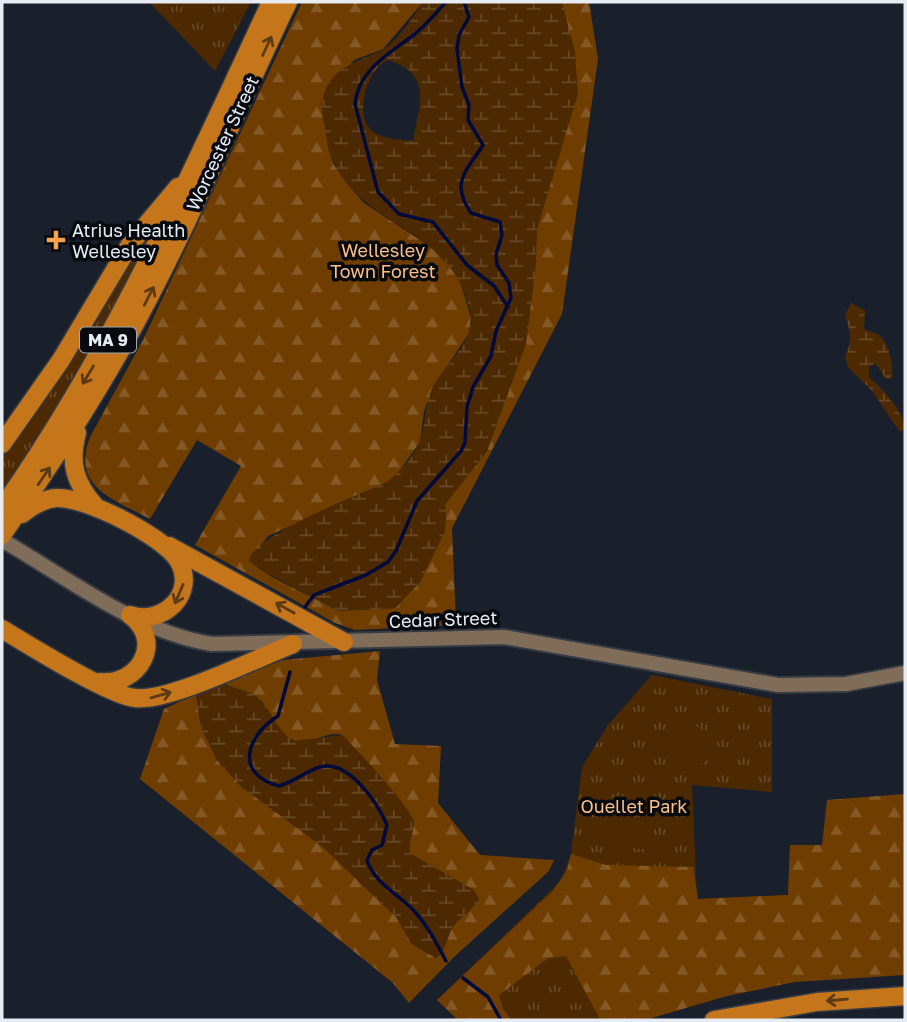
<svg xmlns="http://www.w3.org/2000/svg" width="907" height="1022" font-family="'Golos Text',sans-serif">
  <defs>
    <pattern id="grass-tufts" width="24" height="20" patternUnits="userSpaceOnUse" patternTransform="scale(1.75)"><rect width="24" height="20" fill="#4d2901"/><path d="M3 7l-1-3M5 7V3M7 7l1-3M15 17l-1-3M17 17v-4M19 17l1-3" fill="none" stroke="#674826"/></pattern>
    <pattern id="forest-firs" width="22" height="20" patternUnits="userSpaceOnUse" patternTransform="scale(1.75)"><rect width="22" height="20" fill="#703d00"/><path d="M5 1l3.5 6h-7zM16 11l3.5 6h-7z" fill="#845926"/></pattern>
    <pattern id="wetland-marsh" width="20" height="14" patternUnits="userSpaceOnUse" patternTransform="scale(1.75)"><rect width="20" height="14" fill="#4d2901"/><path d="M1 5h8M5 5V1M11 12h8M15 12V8" fill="none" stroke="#674826"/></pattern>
  </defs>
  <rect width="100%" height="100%" fill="#1a202b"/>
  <path fill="url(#grass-tufts)" d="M149 2H251L215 71Z
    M157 224 76 378 2 493V459L66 367 140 247V242Z
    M652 675 772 699V792L692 785 697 899 788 895 790 845 875 846 660 1015 645 1020H458L437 1000 561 881 571 854 582 767 608 725Z"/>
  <path fill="url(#forest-firs)" d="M302 2H423L383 49 354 60 322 104 329 151 334 165 349 186 364 203 432 248 458 275 471 318 469 333 432 389 424 411 420 442 398 473 387 482 268 536 249 561 272 577 339 611 395 608 420 582 445 531 446 503 487 451 515 372 532 296 537 229 565 133 562 2H589L598 59 562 314 452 528 456 625 355 630 335 623 195 545 241 466 197 440 150 519C113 499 71 487 90 437L143 340Z
    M380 651 377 680 395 744 441 746 438 803 480 855 554 860 548 872 454 957 409 1003 393 983 140 779 164 709 196 694 201 727 218 761 243 788 323 847 396 917 412 944 436 958C446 950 446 939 452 928 459 917 472 911 479 899L474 891 411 854C406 842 415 833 413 821 412 809 354 747 342 735 326 730 309 747 293 740 276 733 273 715 262 702 252 690 237 691 224 683L283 660Z
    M905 794V975L795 982 727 996 645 1020H598L600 1019 566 956 548 958 499 995 503 1009 511 1020H458L437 1000 553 891 567 870 571 854 606 865 693 867 698 899 788 895 790 845H822L827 800Z"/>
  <path fill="url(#wetland-marsh)" fill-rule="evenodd" d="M423 2H562L575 52 578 94 537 229 536 264 526 344 487 451 446 503 445 531 420 582 395 608 339 611 259 569 249 561C252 535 361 494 387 482 399 472 415 456 420 441 426 424 424 406 432 389 441 369 463 352 469 331 473 319 469 307 465 295 439 220 341 224 326 136 325 126 321 114 322 104 326 68 356 63 382 50 398 41 413 17 423 2ZM388 60C434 74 419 106 413 141 400 140 380 139 370 129 354 111 368 68 388 60Z
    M851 303 865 311 864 329C869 332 875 332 880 336 889 344 895 368 891 379H886L876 364 869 366V377C883 390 904 410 905 430L899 431 873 392 848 367 845 357C852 343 851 331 845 316Z
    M224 683C237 691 252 690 262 702 274 716 278 730 293 741L342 735C354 747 413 809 414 823 414 834 406 842 411 854L474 890 479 899C472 911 459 917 452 928 446 939 446 950 436 958L412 944 396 917 323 847 243 788 217 761 201 727 196 694Z"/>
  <path fill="#4d2901" d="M695 725 721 749 692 772 676 765C664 747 673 727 695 725Z
    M610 815 654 821 651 850 606 845Z"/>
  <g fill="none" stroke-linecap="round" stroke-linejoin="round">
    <path stroke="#000a3b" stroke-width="3.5" d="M446 2C437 12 426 25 415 34 390 53 358 70 355 104L378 192 399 214 433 222 467 265 494 286 508 307
      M305 607 314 595 366 575 388 562 396 551 417 501 461 451 465 443 467 407 473 387 491 356 496 331 511 298 509 283 497 265 496 255 502 235 500 222 471 213C449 181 468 170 483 145L468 120 469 105 462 87 457 49 459 35 469 17 464 2
      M290 672 278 716C246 736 234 774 279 786 294 782 306 771 320 767 349 759 378 804 387 825L382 845 372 850 367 860C375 885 400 894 416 913 429 928 437 944 446 961
      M463 978 488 997 501 1020"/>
    <g stroke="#373c44" stroke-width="18">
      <path id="secondary" d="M2 540C68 578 136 632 212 644L504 637 778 685 846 684 905 673"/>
    </g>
    <g stroke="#373c44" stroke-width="21">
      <path id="highway" d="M77 433C69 463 75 483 95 506
        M2 444 61 360 131 243 178 187
        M2 508C114 349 189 177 271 2
        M22 514C32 506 43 499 56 498 84 496 163 536 178 560 198 593 163 626 130 615
        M2 535C48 469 92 403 130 333 189 226 235 112 288 2
        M169 546 344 642
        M2 629C27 644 110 696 135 698 170 702 257 658 293 644
        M100 682C139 686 165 641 130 615
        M714 1020 817 1002 905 996"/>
    </g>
    <use href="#secondary" stroke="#7f6d5a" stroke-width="14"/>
    <use href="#highway" stroke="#c5751a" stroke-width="18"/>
  </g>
  <defs><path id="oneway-shaft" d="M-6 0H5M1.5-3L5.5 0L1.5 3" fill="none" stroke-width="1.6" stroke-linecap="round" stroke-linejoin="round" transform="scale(1.75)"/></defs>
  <g stroke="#5c3a14">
    <use href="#oneway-shaft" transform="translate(267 46) rotate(-65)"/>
    <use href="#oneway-shaft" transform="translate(149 296) rotate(-63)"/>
    <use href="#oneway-shaft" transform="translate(88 375) rotate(121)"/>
    <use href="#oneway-shaft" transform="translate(44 476) rotate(-56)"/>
    <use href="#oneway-shaft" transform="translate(179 594) rotate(113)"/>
    <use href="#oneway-shaft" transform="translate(285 608) rotate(-151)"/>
    <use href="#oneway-shaft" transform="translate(161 695) rotate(-16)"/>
    <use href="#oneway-shaft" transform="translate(837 1000) rotate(175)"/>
  </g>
  <path fill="#f8a04b" stroke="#070a0f" stroke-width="2.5" d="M52.5 229.5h7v7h7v7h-7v7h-7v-7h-7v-7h7z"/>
  <g text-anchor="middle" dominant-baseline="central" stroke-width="7" stroke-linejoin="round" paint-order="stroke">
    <rect fill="#070a0f" stroke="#a4a8af" stroke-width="2" x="80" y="327.5" width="56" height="25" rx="5"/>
    <g font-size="16" font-weight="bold" fill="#e7ecf3">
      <text x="108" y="340">MA 9</text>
    </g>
    <g font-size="18" fill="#e7ecf3" stroke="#070a0f">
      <text transform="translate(222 143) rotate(-65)">Worcester Street</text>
      <text transform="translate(443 619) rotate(-2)">Cedar Street</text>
    </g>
    <g font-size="18" fill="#e7ecf3" stroke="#070a0f" text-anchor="start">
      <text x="72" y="230">Atrius Health<tspan x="72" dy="21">Wellesley</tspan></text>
    </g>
    <g font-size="18" fill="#fdbe87" stroke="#070a0f">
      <text x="383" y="250">Wellesley<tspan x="383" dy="21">Town Forest</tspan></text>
      <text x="634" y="806">Ouellet Park</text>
    </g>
  </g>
  <rect width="907" height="1022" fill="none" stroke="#e7ecf3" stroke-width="7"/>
</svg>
